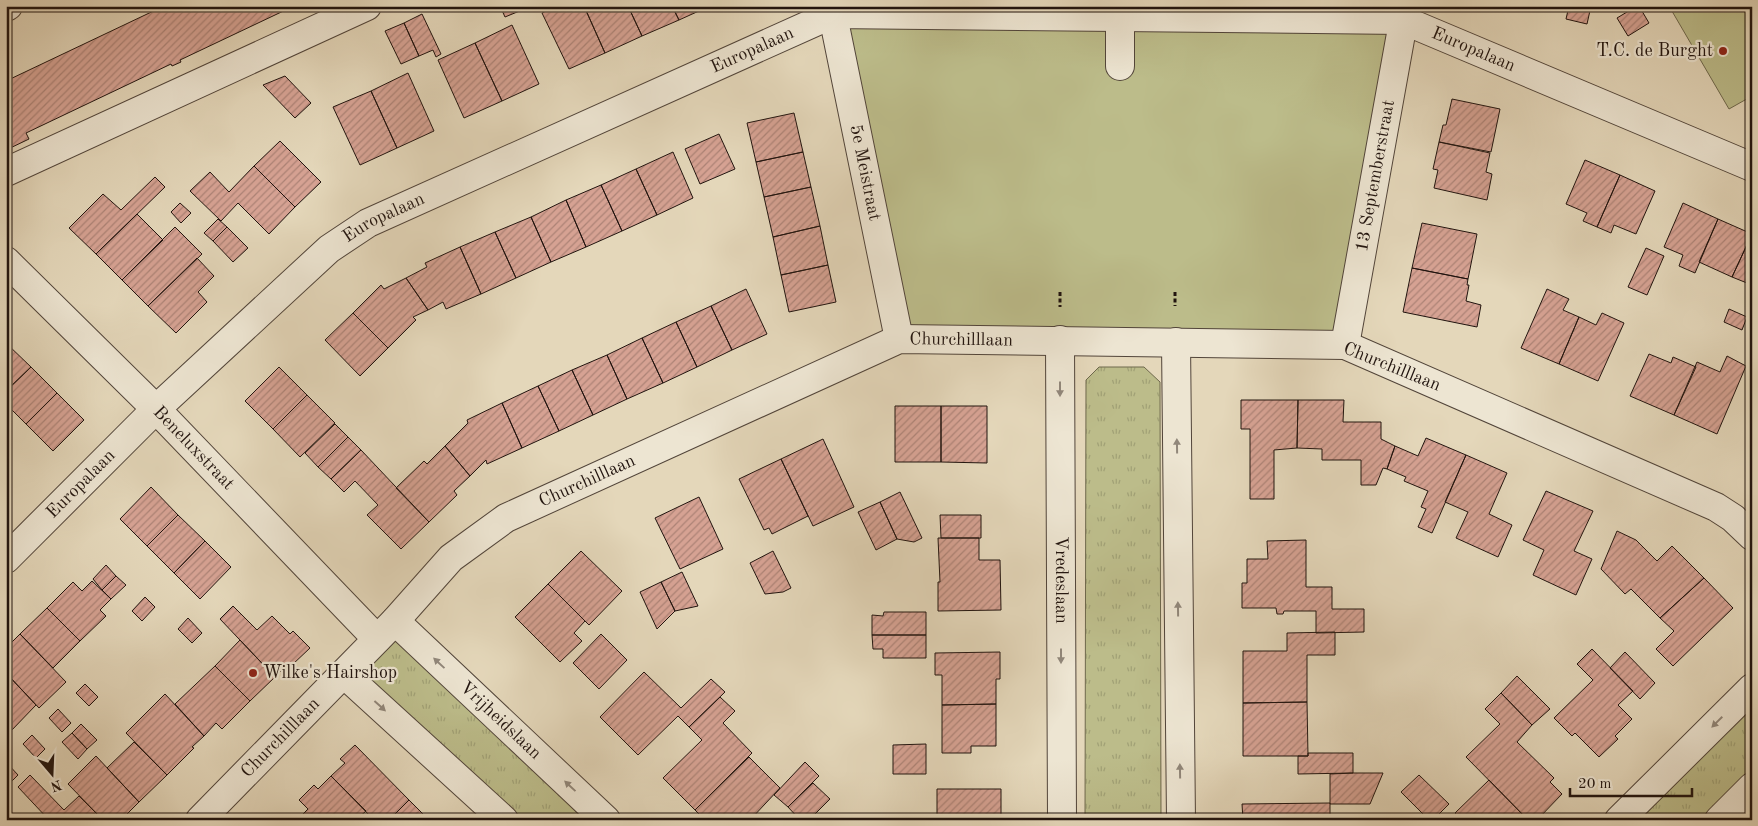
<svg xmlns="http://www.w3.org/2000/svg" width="1758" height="826" font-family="'Old Standard TT',serif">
  <defs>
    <pattern id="grass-tufts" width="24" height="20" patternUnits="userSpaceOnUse" patternTransform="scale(1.25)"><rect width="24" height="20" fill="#bcbc8a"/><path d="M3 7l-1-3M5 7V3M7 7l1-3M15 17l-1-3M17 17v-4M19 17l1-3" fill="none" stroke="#a1a176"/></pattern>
    <pattern id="building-hatch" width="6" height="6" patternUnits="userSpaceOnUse" patternTransform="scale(1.25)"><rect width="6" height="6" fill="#d6a293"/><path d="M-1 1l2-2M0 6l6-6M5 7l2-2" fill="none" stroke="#ad8376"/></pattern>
  </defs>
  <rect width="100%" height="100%" fill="#e4d7ba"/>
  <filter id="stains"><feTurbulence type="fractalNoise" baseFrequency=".004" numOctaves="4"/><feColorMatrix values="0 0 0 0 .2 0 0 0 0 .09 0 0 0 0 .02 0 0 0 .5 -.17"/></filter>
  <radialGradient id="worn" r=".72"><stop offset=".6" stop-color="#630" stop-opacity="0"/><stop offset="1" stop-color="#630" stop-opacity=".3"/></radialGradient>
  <path fill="url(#grass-tufts)" stroke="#6e684c" d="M1099 367H1144L1160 382 1161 820H1085L1086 380Z
    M398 635 584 820H519L360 672Z
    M1752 699V774L1704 820H1634Z"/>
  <path fill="#bcbc8a" stroke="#6e684c" d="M1669 6H1752V96L1729 109Z
    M1396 24 1342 337 906 330 845 25Z"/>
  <path fill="url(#building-hatch)" stroke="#21140f" d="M164 6H294L180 60 181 62 172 66 171 64 26 133 29 139 6 150V81Z
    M500 6H521L522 10 505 17Z
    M556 6H584L605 53 569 69 542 13Z
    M584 6H628L642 36 605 53Z
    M628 6H672L679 20 642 36Z
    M672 6H710L679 20Z
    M1569 6H1591L1587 24 1566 19Z
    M1637 6H1639L1649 23 1628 36 1617 18Z
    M422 14 441 54 436 57 433 50 419 56 404 23Z
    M404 23 419 56 401 64 385 31Z
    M512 25 539 84 502 101 475 43Z
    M475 43 502 101 464 118 438 60Z
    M408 73 434 131 397 148 371 91Z
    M285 76 311 103 295 118 263 85Z
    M371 91 397 148 360 165 333 107Z
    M1452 99 1500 109 1491 152 1439 142 1443 125H1446Z
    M794 113 803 152 756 162 747 123Z
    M719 134 735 169 700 184 685 149Z
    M280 141 321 182 295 207 254 166Z
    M1439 142 1490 153 1486 172 1492 174 1487 200 1434 188 1438 170 1433 169Z
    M673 152 693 198 657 215 636 169Z
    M803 152 811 187 764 197 756 162Z
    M1585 160 1620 175 1597 227 1583 221 1587 213 1566 204Z
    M254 166 295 207 269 234 238 203 221 221 190 191 210 172 229 192Z
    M636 169 657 215 622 231 601 185Z
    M1620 175 1655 191 1636 234 1614 225 1611 233 1597 227Z
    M155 177 165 187 96 254 69 228 103 194 121 210Z
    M601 185 622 231 586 247 566 200Z
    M811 187 820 226 773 237 764 197Z
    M566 200 586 247 551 262 531 217Z
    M180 203 191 213 181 223 171 212Z
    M1683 203 1718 219 1695 273 1679 266 1683 255 1664 247Z
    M137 214 163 240 122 280 96 254Z
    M531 217 551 262 516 278 495 232Z
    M218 219 227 227 213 241 204 233Z
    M1718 219 1752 234 1732 277 1699 262Z
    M1422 223 1477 234 1468 279 1412 268Z
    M820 226 828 265 781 275 773 237Z
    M175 227 202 254 148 306 122 280Z
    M227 227 248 248 233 262 213 241Z
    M495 232 516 278 481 294 460 247Z
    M1752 234V285L1732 277Z
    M460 247 481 294 446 309 443 302 428 310 406 278 427 267 425 263Z
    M1646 248 1664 256 1647 295 1628 287Z
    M197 258 214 276 198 292 207 302 176 333 148 306Z
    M828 265 836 302 789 312 781 275Z
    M1412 268 1468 279 1467 285H1469L1466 301 1481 305 1477 327 1403 312Z
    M406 278 428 310 413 317 416 320 388 348 353 313 381 285 384 289Z
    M746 289 767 334 732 350 711 306Z
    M1547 289 1569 299 1563 310 1579 317 1559 364 1521 348Z
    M711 306 732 350 697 367 676 322Z
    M1729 309 1747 317 1742 330 1724 322Z
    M353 313 388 348 360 376 325 340Z
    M1602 313 1624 323 1598 381 1559 364 1579 317 1596 325Z
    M676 322 697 367 663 383 642 338Z
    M642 338 663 383 627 399 607 355Z
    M6 343 31 367 6 391Z
    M1649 354 1671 363 1673 357 1696 367 1674 415 1630 396Z
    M607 355 627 399 593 415 572 370Z
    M1727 356 1746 366 1717 434 1674 415 1697 362 1720 372Z
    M31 367 57 393 26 424 6 404V391Z
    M279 367 307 395 273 429 245 401Z
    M572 370 593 415 559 431 538 386Z
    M538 386 559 431 522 448 502 403Z
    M57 393 84 420 53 451 26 424Z
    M307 395 335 423 300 457 273 429Z
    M1241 400H1298L1297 448 1274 450V499H1250V429H1241Z
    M1298 400H1344L1343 422H1381V439L1395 446 1387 469 1383 468 1376 485H1361V460H1322V449L1297 448Z
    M502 403 522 448 487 464 486 460 470 476 445 446 468 423 467 420Z
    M895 406H941V462H895Z
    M941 406H987V463L941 462Z
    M335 424 348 437 318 467 305 453Z
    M348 437 361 450 331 479 318 467Z
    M1426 438 1466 455 1432 533 1418 527 1426 509 1421 507 1428 491 1404 481 1406 477 1387 469 1395 446 1418 456Z
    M823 439 854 507 813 526 781 459Z
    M445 446 470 476 454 491 457 495 429 522 396 488 424 461 427 464Z
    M361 450 429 522 401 549 367 515 378 505 355 481 344 492 331 479Z
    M1466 455 1507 473 1489 514 1512 525 1498 557 1456 538 1468 512 1445 502Z
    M781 459 808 516 772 534 769 528 764 530 739 479Z
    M151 487 178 515 147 546 120 519Z
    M1546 491 1593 511 1574 551 1592 559 1576 595 1533 575 1544 550 1523 540Z
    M900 492 922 538 914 542 897 539 880 502Z
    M699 497 723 549 680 569 655 518Z
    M880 502 897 539 876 550 858 512Z
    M178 515 205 541 174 573 147 546Z
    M940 515H981V538H941Z
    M1617 531 1636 540 1657 561 1672 546 1704 578 1660 618 1631 589 1625 594 1601 569Z
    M938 538H979V560H1000L1001 610 938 611V582H940Z
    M1306 540V587H1332V609H1364V632L1316 633V611H1284L1283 614H1277L1276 608H1242V583H1247V559H1268L1267 541Z
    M205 541 231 567 200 599 174 573Z
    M581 551 622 591 589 625 548 584Z
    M773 551 791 588 783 592 765 594 750 563Z
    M106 565 116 576 102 590 93 579Z
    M682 572 698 606 675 611 661 582Z
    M116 576 126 585 111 599 102 590Z
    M1704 578 1733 608 1673 666 1656 649 1674 631 1660 618Z
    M92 581 111 599 100 610 106 616 80 641 47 608 73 582 82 591Z
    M661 582 675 611 657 629 640 592Z
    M548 584 585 621 574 633 582 641 560 662 515 617Z
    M145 597 155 607 142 621 132 611Z
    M233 606 257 630 272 616 290 634 293 631 310 648 292 665 289 663 275 677 220 619Z
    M47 608 80 641 53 668 20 634Z
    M884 612H926V635H872V615L883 616Z
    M188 618 202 633 192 643 178 629Z
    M1335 632V655H1307V702L1243 703V651H1287V633Z
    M20 634 66 682 39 708 6 673V648Z
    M601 634 627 660 599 689 573 663Z
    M872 635H926V658H883V649H873Z
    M240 640 275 677 250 701 215 666Z
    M1592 649 1633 691 1618 705 1632 719 1615 736 1618 739 1599 757 1575 733 1572 736 1554 718 1593 680 1577 664Z
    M1000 652V679H996V704L942 705V675H935V653Z
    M1625 652 1655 683 1640 699 1610 668Z
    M215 666 250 701 222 729 216 723 204 736 175 704Z
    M644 672 681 708 711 679 725 692 689 727 678 716 638 755 600 717Z
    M6 673 36 705 10 732 6 728Z
    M1517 676 1550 709 1532 725 1501 693Z
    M85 684 98 697 89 706 76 693Z
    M1501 693 1532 725 1517 742 1554 778 1550 782 1562 794 1537 820H1528L1466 757 1500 724 1485 709Z
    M165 694 204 736 192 747 194 748 167 775 126 733Z
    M720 697 735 711 723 723 752 753 695 810 663 778 702 740 689 727Z
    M1307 702 1308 756H1243V703Z
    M996 704V746H971V753H942V705Z
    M58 709 71 723 62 732 49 718Z
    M81 724 97 740 87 749 72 733Z
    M72 733 87 749 78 759 62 742Z
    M32 735 45 749 36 758 23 744Z
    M134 742 167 775 139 802 107 768Z
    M926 744V774H893V745Z
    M355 745 409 800 389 820H374L331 776 345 763 340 759Z
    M1308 753H1353V773L1298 774V756H1308Z
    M96 756 139 802 121 820H103L68 784Z
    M749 757 780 788 750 820H705L695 810Z
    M6 762 18 775 9 784 6 781Z
    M805 762 819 776 788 807 774 795Z
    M1353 773H1383L1370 804H1330V774Z
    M30 775 64 810 79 796 103 820H49L18 787Z
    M1419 775 1449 804 1433 820H1429L1401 792Z
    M331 776 366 811 356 820H297L308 809 299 800 314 785 318 789Z
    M1489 780 1528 820H1462L1455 813Z
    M813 783 830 799 809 820H800L788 807Z
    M937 789H1001V820H937Z
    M409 800 423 814 418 820H389Z
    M1330 803V820H1243L1242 804Z"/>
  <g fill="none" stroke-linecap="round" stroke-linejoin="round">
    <g stroke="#52453a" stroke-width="30">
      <g id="minor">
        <path id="s1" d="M831 6 899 339"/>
        <path d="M6 7 8 6"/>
        <path d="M1120 17V66"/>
        <path d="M6 172 367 6"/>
        <path id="s2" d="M6 261 156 409 377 639"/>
        <path id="s3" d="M1060 340 1062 820"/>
        <path d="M1176 342 1181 820"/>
        <path id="s4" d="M1345 345 1406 6"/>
        <path id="s5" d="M6 559 156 409 329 249 368 223 833 14 1403 20 1752 167"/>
        <path id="s6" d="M395 621 606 820"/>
        <path d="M344 674 504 820"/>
        <path id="s7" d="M200 820 395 621 451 558 506 518 899 339 1345 345 1716 507 1733 518 1752 536"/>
        <path d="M1619 820 1752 688"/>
        <path d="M1719 820 1752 787"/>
      </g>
    </g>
    <path stroke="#21140f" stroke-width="3" stroke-dasharray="4 2.5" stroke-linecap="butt" d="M1060 292V307
      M1175 292V306"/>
    <use href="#minor" stroke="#ede5d2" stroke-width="28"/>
  </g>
  <defs><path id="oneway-solid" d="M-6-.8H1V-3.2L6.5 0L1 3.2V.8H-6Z" transform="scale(1.25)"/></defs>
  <g fill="#91877a">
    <use href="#oneway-solid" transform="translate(1060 389) rotate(90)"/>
    <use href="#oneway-solid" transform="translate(1177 446) rotate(-91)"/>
    <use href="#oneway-solid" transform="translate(1178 609) rotate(-91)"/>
    <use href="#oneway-solid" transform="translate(1061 656) rotate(90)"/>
    <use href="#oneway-solid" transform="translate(439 663) rotate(-137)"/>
    <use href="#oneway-solid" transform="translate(380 706) rotate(42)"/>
    <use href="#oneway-solid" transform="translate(1717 722) rotate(135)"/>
    <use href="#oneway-solid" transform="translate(1180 771) rotate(-91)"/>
    <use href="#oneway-solid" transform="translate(570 786) rotate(-137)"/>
  </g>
  <g fill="#8f2418" stroke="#ede5d2" stroke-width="2">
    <circle cx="1723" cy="51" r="5"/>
    <circle cx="253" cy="673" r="5"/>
  </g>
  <g text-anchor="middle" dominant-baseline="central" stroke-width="4.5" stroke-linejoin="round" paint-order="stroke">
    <g font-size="18" fill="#21140f" stroke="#ede5d2">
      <text stroke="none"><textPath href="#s5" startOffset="916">Europalaan</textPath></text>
      <text stroke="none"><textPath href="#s5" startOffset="1651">Europalaan</textPath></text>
      <text stroke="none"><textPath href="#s1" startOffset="170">5e Meistraat</textPath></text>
      <text stroke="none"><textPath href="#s4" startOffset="172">13 Septemberstraat</textPath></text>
      <text stroke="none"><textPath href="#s5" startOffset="511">Europalaan</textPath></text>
      <text stroke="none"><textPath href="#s7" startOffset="925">Churchilllaan</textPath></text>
      <text transform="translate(1392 367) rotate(22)">Churchilllaan</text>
      <text stroke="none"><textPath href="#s2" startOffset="265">Beneluxstraat</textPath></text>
      <text stroke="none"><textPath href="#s7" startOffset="520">Churchilllaan</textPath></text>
      <text stroke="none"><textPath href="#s5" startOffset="106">Europalaan</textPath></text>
      <text stroke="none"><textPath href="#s3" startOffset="240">Vredeslaan</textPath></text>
      <text stroke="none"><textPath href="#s6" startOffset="145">Vrijheidslaan</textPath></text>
      <text stroke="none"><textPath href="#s7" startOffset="115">Churchilllaan</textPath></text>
    </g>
    <g font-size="18" fill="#21140f" stroke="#ede5d2" text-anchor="end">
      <text x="1713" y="51">T.C. de Burght</text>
      <text x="263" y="673" text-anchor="start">Wilke's Hairshop</text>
    </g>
  </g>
  <rect width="1758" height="826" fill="none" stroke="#e4d7ba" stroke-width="25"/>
  <rect x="8" y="8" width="1743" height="811" fill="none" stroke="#21140f" stroke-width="2.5"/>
  <rect x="12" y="12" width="1733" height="801" fill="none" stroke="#21140f"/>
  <g transform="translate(52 774) rotate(161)" stroke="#ede5d2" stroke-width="4" paint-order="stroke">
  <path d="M0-4L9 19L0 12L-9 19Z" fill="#21140f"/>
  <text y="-8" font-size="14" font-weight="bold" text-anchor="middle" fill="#21140f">N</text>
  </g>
  <path d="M1570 788v8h122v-8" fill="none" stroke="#21140f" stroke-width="2.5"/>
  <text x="1578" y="788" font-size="15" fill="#21140f" stroke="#ede5d2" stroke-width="4" paint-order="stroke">20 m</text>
  <rect width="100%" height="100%" filter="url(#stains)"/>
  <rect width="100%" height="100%" fill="url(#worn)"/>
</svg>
